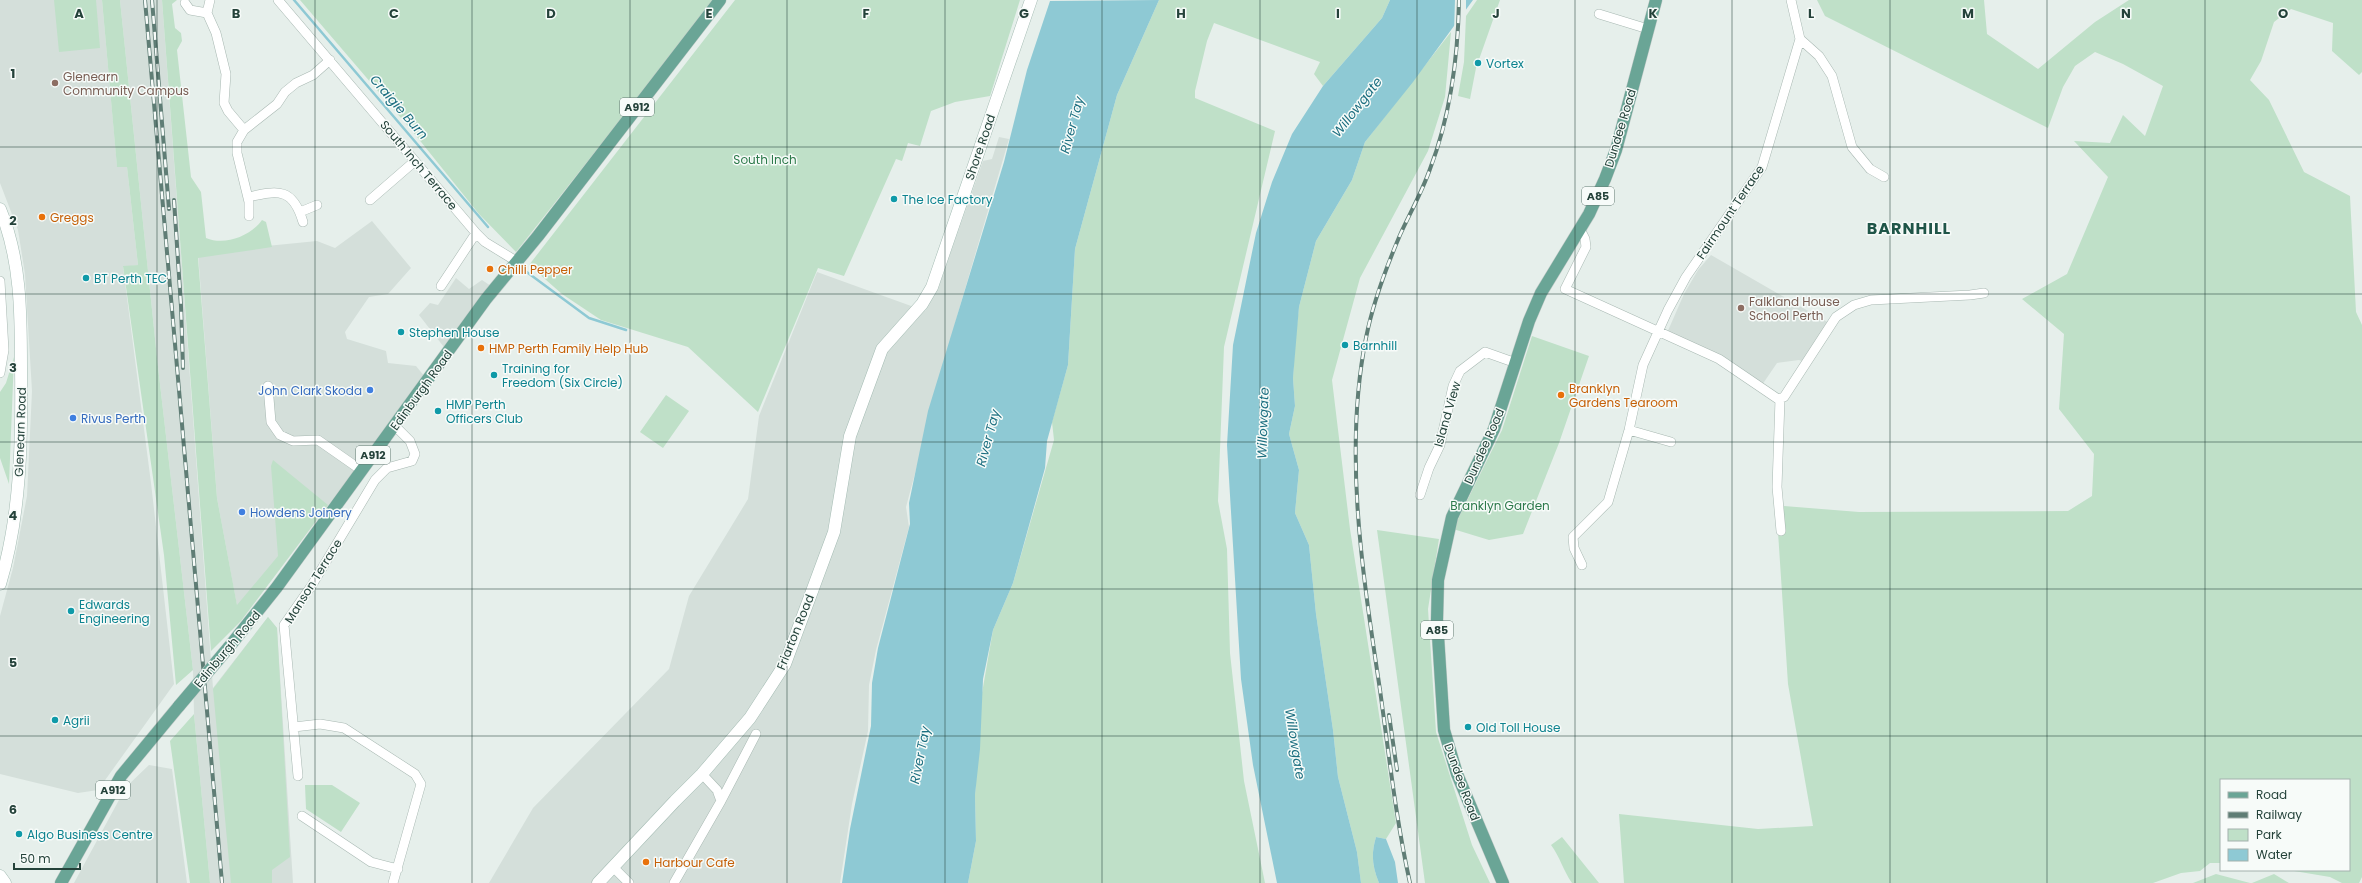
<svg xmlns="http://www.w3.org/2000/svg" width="2362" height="883" font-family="Poppins,sans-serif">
  <rect width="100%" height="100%" fill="#e6efeb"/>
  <path fill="#d4dfda" d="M0 0H102L117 166 127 167 138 265 123 267 151 483 174 684 98 790 78 793 0 774V616L13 568 27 496 32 391 25 274 18 230 0 183Z
    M120 0H162L213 688 268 617 277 628 293 883H210L194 714 193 670 157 358Z
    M999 137 1009 139 958 313 906 507 909 527 876 650 869 685 868 731 852 804 840 883H489L533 808 669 669 689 596 748 499 759 416 817 272 925 311 941 280 983 161 992 159Z
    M372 221 411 268 388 294 369 297 345 332 347 339 386 351 388 363 416 366 425 377 240 622 217 498 198 253 317 241 335 248Z
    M1711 255 1829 323 1804 362 1799 360 1777 363 1762 385 1667 333 1684 294 1698 270Z
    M456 278 469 289 482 280 491 286 447 351 419 315 430 303 438 305Z
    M149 765 172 769 187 883H74L126 787Z"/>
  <path fill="#bfe0c8" d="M54 0H96L100 48 59 52Z
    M102 0H120L157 358 193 670 176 685 164 555 123 266 138 265 127 167H117Z
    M162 0H177L172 4 175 28 181 33 182 41 177 50 191 177 201 192 206 238C225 246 251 236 262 220L266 222 272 247 198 258 217 498 237 605 278 556 271 466 273 460 328 505 240 622 211 651Z
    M300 0H715L516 252 479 214 413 132Z
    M735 0H1020L990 96 955 102 931 111 920 146 908 143 902 161 896 159 844 276 818 268 758 412 688 347 601 320 562 294 529 265Z
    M1159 0H1390L1382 18 1323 86 1314 74 1320 62 1214 23 1207 41 1195 91V98L1275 131 1224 347 1218 501 1227 549 1230 653 1244 781 1265 883H968L976 841 975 795 982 693 993 630 1013 583 1054 440 1052 422 1068 365 1075 249 1117 95Z
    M1477 0H1500L1476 68 1470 99 1458 96 1464 62 1466 16Z
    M1817 0H1984L1987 34 2038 69 2095 22 2129 0H2362V72L2359 75 2332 51 2333 23 2291 9 2274 22 2261 61 2250 80 2269 100 2304 172 2350 196 2356 312 2362 325V877L2359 883H2342L2330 877 2288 870H2349V780H2221V863H2210L2200 871 2181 873 2153 883H1624L1619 814 1758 829 1813 826 1788 684 1778 532 1784 506 1859 512 2068 511 2092 496 2094 454 2059 409 2064 334 2022 299 2067 274 2108 177 2074 141 2110 143 2123 115 2145 136 2163 86 2123 64 2095 52 2075 66 2063 87 2048 128 1825 16Z
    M1451 32 1445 97 1428 151 1360 278 1332 380 1350 529 1396 823 1386 839 1376 837C1371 854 1372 866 1379 883H1361L1357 852 1338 777 1333 730 1316 614 1309 545 1295 513 1299 470 1289 434 1295 406 1293 378 1295 342 1299 307 1316 241 1352 180 1365 142Z
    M1532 336 1589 356 1559 443 1523 534 1489 540 1453 529 1502 430Z
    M14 357 9 484 0 458V392L6 383Z
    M666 395 689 411 663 448 640 432Z
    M1377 530 1439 539 1428 609 1436 732 1472 845 1490 883H1425Z
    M268 617 277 628 290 857 272 870V883H231L213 689Z
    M194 714 210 883H190L170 741Z
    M305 785H332L360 803 341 832 306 809Z
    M1562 837 1599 883H1572C1563 870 1560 857 1551 845Z
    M2216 874 2250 883H2193Z
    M2274 874 2289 883H2252Z"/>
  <path fill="#8ec9d4" d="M1159 0 1117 95 1075 249 1068 365 1047 441 1045 468 1013 583 993 630 983 679 980 749 975 795 976 841 968 883H842L850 829 871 726 872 683 878 648 910 524 909 503 928 411 1004 162 1027 70 1050 1Z
    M1390 0H1473L1413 82 1365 142 1352 180 1316 241 1299 307 1293 378 1295 406 1289 434 1299 470 1295 513 1309 545 1316 614 1333 730 1338 777 1357 852 1361 883H1277L1253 765 1241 679 1227 445 1233 345 1256 233 1272 182 1292 134 1323 86 1382 18Z
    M1376 837 1386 839 1395 862 1398 883H1379C1372 866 1371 854 1376 837Z"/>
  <path fill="#e6efeb" d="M1455 0H1466V15L1454 31Z"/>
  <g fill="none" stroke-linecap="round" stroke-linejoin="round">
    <path stroke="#8ec9d4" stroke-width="2.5" d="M294 0 488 227
      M524 270 589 318 626 330"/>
    <g stroke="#a8b8b2" stroke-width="10">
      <path id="street" d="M278 0 476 233 485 242 516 261
        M1791 0 1800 39 1819 56 1832 76 1852 147 1870 169 1884 177
        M185 3 190 10 207 13 216 33 226 74 224 103 228 111 244 130
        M207 13 210 0
        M1599 14 1648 29
        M248 197C279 190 293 188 303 222
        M370 200 415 161
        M300 212 317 205
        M249 216V202L237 153V142L244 130 277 104 285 92 296 83 313 75 330 60
        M1580 229 1585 239 1586 247 1565 289 1719 359 1778 399 1784 397 1836 317 1854 305 1871 300 1970 295 1984 293
        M0 281 4 350 0 373
        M441 286 476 233
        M268 386 271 422 280 435 293 441 318 440 361 470
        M1780 399 1777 487 1781 531
        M1629 430 1671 442
        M1420 495 1429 468 1440 445 1453 386 1460 371 1485 352 1516 363
        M1582 565 1574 548 1573 537 1608 502 1629 430 1643 365 1668 310 1686 277 1762 167 1800 39
        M294 727 320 724 344 728 415 774 421 784 393 883
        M298 776 284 625 312 585 375 480 387 468 412 461 415 454 410 441 395 426
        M721 801 756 734
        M302 816 371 862 398 869
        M613 867 629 883
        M674 883 721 801 717 790 702 774"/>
    </g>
    <g stroke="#a4bbb3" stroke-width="13">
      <path id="secondary" d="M0 209C21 259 21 314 21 367 22 439 21 515 0 584
        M0 876 5 883
        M598 883 675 801 702 774 750 718 785 664 834 532 850 436 882 349 922 304 932 287 1031 0"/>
    </g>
    <g stroke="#c2cac8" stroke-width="13">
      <path id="primary" d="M229 647 277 587 486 299 538 236 720 0
        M61 883 121 776 179 706
        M1503 883 1457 774 1444 730 1437 620 1438 580 1452 517 1494 429 1529 321 1541 293 1589 214 1605 179 1616 150 1656 0"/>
    </g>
    <use href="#street" stroke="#fff" stroke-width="9"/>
    <use href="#secondary" stroke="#fff" stroke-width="12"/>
    <use href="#primary" stroke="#6aa596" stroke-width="12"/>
    <g stroke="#5f7d75" stroke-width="4">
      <path id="rail" d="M145 0 222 883
        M152 0 169 209
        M174 200 181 306 183 368
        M1389 715 1397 770
        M1410 883C1396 820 1389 755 1380 690 1363 576 1343 453 1366 338 1373 302 1386 268 1400 235 1410 213 1422 192 1430 169 1451 114 1458 58 1459 0"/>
    </g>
    <use href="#rail" stroke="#f7fbf9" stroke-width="2.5" stroke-dasharray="8" stroke-linecap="butt"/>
    <g stroke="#c2cac8" stroke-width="13" stroke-linecap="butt">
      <path id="primary-bridge" d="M179 706 229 647"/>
    </g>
    <use href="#primary-bridge" stroke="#6aa596" stroke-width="12"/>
  </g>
  <path fill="none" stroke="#24423a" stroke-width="1" stroke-opacity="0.55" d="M157 0V883M315 0V883M472 0V883M630 0V883M787 0V883M945 0V883M1102 0V883M1260 0V883M1417 0V883M1575 0V883M1732 0V883M1890 0V883M2047 0V883M2205 0V883M0 147H2362M0 294H2362M0 442H2362M0 589H2362M0 736H2362"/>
  <g fill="#0f9aa8" stroke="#f7fbf9" stroke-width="1.5">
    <circle cx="1478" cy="63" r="4"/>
    <circle cx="894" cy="199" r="4"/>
    <circle cx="86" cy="278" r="4"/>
    <circle cx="401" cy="332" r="4"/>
    <circle cx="1345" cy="345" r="4"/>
    <circle cx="494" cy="375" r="4"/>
    <circle cx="438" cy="411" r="4"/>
    <circle cx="71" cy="611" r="4"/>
    <circle cx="55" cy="720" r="4"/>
    <circle cx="1468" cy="727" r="4"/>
    <circle cx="19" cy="834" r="4"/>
  </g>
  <g fill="#8d6e63" stroke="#f7fbf9" stroke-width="1.5">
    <circle cx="55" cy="83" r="4"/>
    <circle cx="1741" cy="308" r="4"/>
  </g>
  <g fill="#e8710a" stroke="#f7fbf9" stroke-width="1.5">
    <circle cx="42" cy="217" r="4"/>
    <circle cx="490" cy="269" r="4"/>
    <circle cx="481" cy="348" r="4"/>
    <circle cx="1561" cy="395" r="4"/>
    <circle cx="646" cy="862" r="4"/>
  </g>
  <g fill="#3f7fe0" stroke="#f7fbf9" stroke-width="1.5">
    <circle cx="370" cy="390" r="4"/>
    <circle cx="73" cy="418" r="4"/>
    <circle cx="242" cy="512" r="4"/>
  </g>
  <g text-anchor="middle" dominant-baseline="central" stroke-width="3" stroke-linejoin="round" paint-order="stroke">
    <g fill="#f7fbf9" stroke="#637a73" stroke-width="1">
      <rect x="620" y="98" width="34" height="18" rx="3"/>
      <rect x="1582" y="187" width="32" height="18" rx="3"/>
      <rect x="356" y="446" width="34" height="18" rx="3"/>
      <rect x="1421" y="621" width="32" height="18" rx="3"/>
      <rect x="96" y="781" width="34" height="18" rx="3"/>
    </g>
    <g font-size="11" font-weight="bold" fill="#24423a">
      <text x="637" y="107">A912</text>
      <text x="1598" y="196">A85</text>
      <text x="373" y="455">A912</text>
      <text x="1437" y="630">A85</text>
      <text x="113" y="790">A912</text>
    </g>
    <g font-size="12" fill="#0d838f" stroke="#f7fbf9" text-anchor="start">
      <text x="1486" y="63">Vortex</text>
      <text x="902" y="199">The Ice Factory</text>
      <text x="94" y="278">BT Perth TEC</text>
      <text x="409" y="332">Stephen House</text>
      <text x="1353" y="345">Barnhill</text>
      <text x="502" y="368">Training for<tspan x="502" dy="14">Freedom (Six Circle)</tspan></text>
      <text x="446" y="404">HMP Perth<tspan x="446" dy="14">Officers Club</tspan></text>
      <text x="79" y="604">Edwards<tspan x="79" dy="14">Engineering</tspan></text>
      <text x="63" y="720">Agrii</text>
      <text x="1476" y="727">Old Toll House</text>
      <text x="27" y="834">Algo Business Centre</text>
    </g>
    <g font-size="12" fill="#785e54" stroke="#f7fbf9" text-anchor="start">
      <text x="63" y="76">Glenearn<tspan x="63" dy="14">Community Campus</tspan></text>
      <text x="1749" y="301">Falkland House<tspan x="1749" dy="14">School Perth</tspan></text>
    </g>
    <g font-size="12" fill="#24423a" stroke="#f7fbf9">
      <text transform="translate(1620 128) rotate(-73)">Dundee Road</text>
      <text transform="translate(980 147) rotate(-71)">Shore Road</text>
      <text transform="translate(419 165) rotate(50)">South Inch Terrace</text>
      <text transform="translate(1730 212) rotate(-56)">Fairmount Terrace</text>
      <text transform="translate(421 390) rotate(-54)">Edinburgh Road</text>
      <text transform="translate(1447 414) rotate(-74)">Island View</text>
      <text transform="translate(20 432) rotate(-88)">Glenearn Road</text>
      <text transform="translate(1484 446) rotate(-66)">Dundee Road</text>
      <text transform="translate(313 581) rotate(-58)">Manson Terrace</text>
      <text transform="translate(795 632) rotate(-68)">Friarton Road</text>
      <text transform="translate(227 649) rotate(-50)">Edinburgh Road</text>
      <text transform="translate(1462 782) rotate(70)">Dundee Road</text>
    </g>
    <g font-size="12" fill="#2d7a4b" stroke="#f7fbf9">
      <text x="765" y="159">South Inch</text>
      <text x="1500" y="505">Branklyn Garden</text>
    </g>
    <g font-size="12" fill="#c56008" stroke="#f7fbf9" text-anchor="start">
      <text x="50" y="217">Greggs</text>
      <text x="498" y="269">Chilli Pepper</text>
      <text x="489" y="348">HMP Perth Family Help Hub</text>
      <text x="1569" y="388">Branklyn<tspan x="1569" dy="14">Gardens Tearoom</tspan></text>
      <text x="654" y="862">Harbour Cafe</text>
    </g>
    <g font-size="12" fill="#366cbe" stroke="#f7fbf9" text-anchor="start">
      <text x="362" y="390" text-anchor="end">John Clark Skoda</text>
      <text x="81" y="418">Rivus Perth</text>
      <text x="250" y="512">Howdens Joinery</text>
    </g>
    <g font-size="13" font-style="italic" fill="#1c6f80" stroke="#f7fbf9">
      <text transform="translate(399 107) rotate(49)">Craigie Burn</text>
      <text transform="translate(1357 107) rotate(-52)">Willowgate</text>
      <text transform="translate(1072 125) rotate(-75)">River Tay</text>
      <text transform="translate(1263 423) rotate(-88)">Willowgate</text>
      <text transform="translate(988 438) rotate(-75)">River Tay</text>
      <text transform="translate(1295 744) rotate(81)">Willowgate</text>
      <text transform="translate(920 755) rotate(-79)">River Tay</text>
    </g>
    <g font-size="16" font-weight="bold" letter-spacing="1" fill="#1f5548" stroke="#f7fbf9">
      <text x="1909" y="228">BARNHILL</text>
    </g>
  </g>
  <g font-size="13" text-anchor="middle" font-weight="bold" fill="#24423a" stroke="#f7fbf9" stroke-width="3" stroke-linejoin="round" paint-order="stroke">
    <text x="79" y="18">A</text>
    <text x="236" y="18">B</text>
    <text x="394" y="18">C</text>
    <text x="551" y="18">D</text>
    <text x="709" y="18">E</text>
    <text x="866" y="18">F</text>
    <text x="1024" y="18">G</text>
    <text x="1181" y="18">H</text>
    <text x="1338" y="18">I</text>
    <text x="1496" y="18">J</text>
    <text x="1653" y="18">K</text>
    <text x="1811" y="18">L</text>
    <text x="1968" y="18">M</text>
    <text x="2126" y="18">N</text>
    <text x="2283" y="18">O</text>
    <text x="13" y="78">1</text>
    <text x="13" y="225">2</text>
    <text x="13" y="372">3</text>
    <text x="13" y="520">4</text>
    <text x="13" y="667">5</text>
    <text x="13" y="814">6</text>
  </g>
  <rect x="2220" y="779" width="130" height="92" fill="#f7fbf9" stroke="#a3b1ad"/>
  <rect x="2228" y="792" width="20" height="6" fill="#6aa596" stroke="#a3b1ad"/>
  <text x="2256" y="799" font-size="12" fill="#24423a">Road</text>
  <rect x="2228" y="812" width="20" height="6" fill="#5f7d75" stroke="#a3b1ad"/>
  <text x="2256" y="819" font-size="12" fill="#24423a">Railway</text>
  <rect x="2228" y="829" width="20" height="12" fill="#bfe0c8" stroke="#a3b1ad"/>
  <text x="2256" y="839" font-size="12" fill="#24423a">Park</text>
  <rect x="2228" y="849" width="20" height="12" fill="#8ec9d4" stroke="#a3b1ad"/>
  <text x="2256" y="859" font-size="12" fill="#24423a">Water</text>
  <path d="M14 863v6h66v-6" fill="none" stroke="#24423a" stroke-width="2"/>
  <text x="20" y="863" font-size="12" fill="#24423a" stroke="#f7fbf9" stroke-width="3" paint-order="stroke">50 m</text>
</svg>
